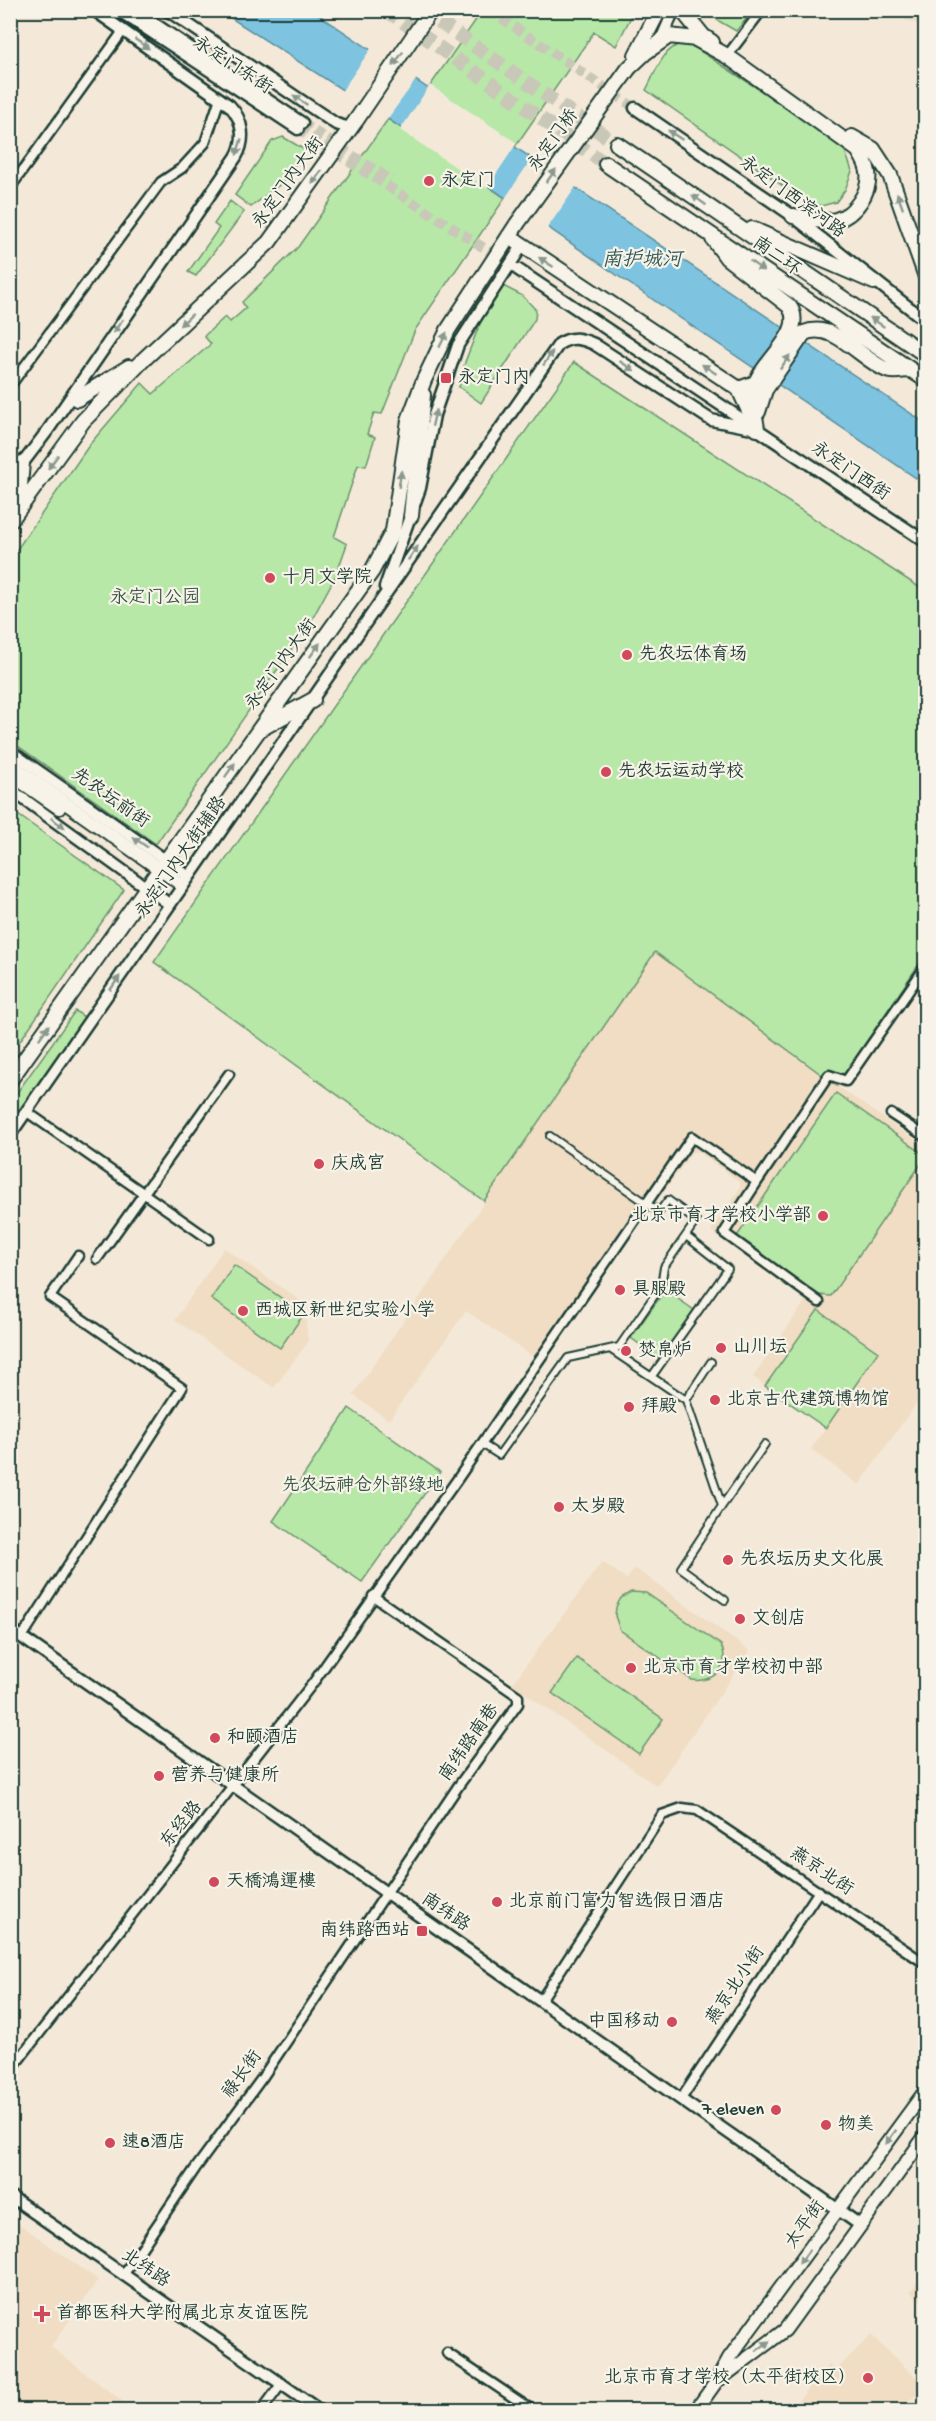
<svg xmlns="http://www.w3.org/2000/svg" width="936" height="2421" font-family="'Gochi Hand','LXGW WenKai TC',sans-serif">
  <rect width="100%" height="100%" fill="#f4e9d8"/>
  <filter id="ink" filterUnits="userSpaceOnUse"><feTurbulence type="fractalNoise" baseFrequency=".0167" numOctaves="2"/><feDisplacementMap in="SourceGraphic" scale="12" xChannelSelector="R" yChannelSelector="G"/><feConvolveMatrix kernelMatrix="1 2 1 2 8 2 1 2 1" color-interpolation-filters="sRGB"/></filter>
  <g filter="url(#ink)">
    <path fill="#f0ddc4" d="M881 11H925V27Z
      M655 952 833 1083 925 1147V1391L859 1485 811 1449 825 1428 753 1377 806 1300 711 1231 740 1188V1182L698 1152H692L661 1196 656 1193 539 1361 466 1311 389 1420 353 1395Z
      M224 1248 304 1303 308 1342 274 1388 175 1320Z
      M602 1562 627 1579 635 1568 750 1651 657 1786 512 1684Z
      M11 2218 98 2280 51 2347 134 2410H11Z
      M925 2271V2305L910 2292Z
      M871 2335 925 2386 900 2410H790L829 2365 836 2370Z"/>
    <path fill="#b7e8a8" stroke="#6b926e" stroke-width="1.5" d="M482 11H634L616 46 594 32 488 186 505 198 415 330 382 414 374 413 367 434 375 437 366 466 358 465 334 537 347 544 336 575 311 621 156 844 11 741V558L90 444 142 383 153 394 211 344 204 336 225 317 230 322 246 308 242 302 298 247 388 119 401 128Z
      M714 11V10L753 11 736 31 717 20Z
      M681 44 691 45 801 117 845 151 852 171 845 190 836 202 821 206 800 198 646 90C655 74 662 49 681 44Z
      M283 137 305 150 283 182 251 207 235 195 272 141Z
      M230 201 244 212 196 276 188 272 219 228 214 224Z
      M503 286 523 296 536 310 535 319 481 403 459 387 465 362 484 313Z
      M574 362 925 591V955L837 1086 655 952 484 1201 154 962Z
      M11 810 124 890 11 1054Z
      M75 1011 86 1018 11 1124V1101Z
      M836 1093 925 1155V1158L831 1296 817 1295 735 1239Z
      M234 1265 304 1314 280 1348 211 1299Z
      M665 1290 694 1310 660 1359 631 1338Z
      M818 1310 878 1352 826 1428 765 1386Z
      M349 1408 440 1472 362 1582 273 1521Z
      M631 1592 646 1593 721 1645C731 1666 714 1683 692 1680L620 1630 615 1616 616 1607 621 1598Z
      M577 1658 663 1719 639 1754 552 1693Z"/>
    <path fill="#7ec3df" stroke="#588d9b" stroke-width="1.5" d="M220 11H313L925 423V484L621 278 442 154Z"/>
    <path fill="#f4e9d8" d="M372 47 418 77 386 121 341 92Z
      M430 85 517 143 487 188 400 130Z
      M534 155 578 184 546 230 504 200Z"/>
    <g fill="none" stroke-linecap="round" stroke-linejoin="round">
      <path stroke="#c9c7b7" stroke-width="10" stroke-dasharray="10 5" stroke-linecap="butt" d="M489 10 635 108
        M302 123 391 180
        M298 129 517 269"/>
      <path stroke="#c9c7b7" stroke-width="14" stroke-dasharray="14 7" stroke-linecap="butt" d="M386 10 606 164
        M422 10 617 144"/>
      <g stroke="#1f3d34" stroke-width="10">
        <path id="pedestrian" d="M610 1349 686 1400 722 1506 681 1568 725 1600
          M652 1376 728 1269 686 1236
          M686 1400 711 1362
          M482 1444 499 1455 568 1358 619 1347 661 1286 664 1267 696 1221 668 1200 659 1212 550 1136
          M722 1506 765 1444"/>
      </g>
      <g stroke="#1f3d34" stroke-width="13">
        <path id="minor" d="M727 56 762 10
          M10 188 123 31
          M10 386 161 182 182 168 205 143 220 98
          M27 1112 209 1239
          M891 1114 926 1137
          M757 1182 724 1233 819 1302
          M97 1259 229 1074
          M22 1637 182 1388 50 1297 78 1256
          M541 2000 662 1815 682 1808 697 1810 926 1964
          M10 2071 313 1683 459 1477 692 1137 757 1182 829 1075 846 1081 926 966
          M681 2099 819 1891
          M124 2274 195 2169 262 2078 459 1785 518 1704V1696L373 1596
          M447 2353 529 2408 527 2410
          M262 2410 282 2383"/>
      </g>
      <g stroke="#1f3d34" stroke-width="15">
        <path id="tertiary" d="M118 10 298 129
          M134 10 302 123
          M167 10 336 124 350 128
          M660 42 674 10
          M635 108 793 216 926 321
          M517 269 926 542
          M10 480 48 430 236 157C246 140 243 120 230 106L94 10
          M385 587 420 488 434 415 458 345 522 246
          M10 751 188 876
          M10 789 169 904
          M10 1135 559 344C572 336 580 338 594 344L711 420 757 429
          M10 1629 860 2225
          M10 2196 319 2410"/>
      </g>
      <g stroke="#1f3d34" stroke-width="16">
        <path id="secondary" d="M10 764 182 885
          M10 774 59 808
          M720 2379 785 2330 926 2135
          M696 2410 716 2382 729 2358 926 2090"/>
      </g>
      <g stroke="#1f3d34" stroke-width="18">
        <path id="primary" d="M509 236 739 389 754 422
          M77 399 129 367
          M18 508 22 463
          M411 516 423 395
          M10 521 83 421 142 361 269 242 357 119
          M262 728 313 700
          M10 1080 372 571 393 531 409 420 424 380 448 330 517 224"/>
      </g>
      <g stroke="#1f3d34" stroke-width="18">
        <path id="trunk" d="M682 10 703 36 712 42
          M636 55 659 10
          M629 68 646 52 669 36 696 39 727 56 858 150C862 156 867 165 868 172 871 191 855 215 836 220 822 223 806 218 793 216
          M852 137 873 149 890 175 926 277
          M617 144 926 355
          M606 164 926 380
          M752 229 874 282
          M713 239 727 258 789 306C807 330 766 359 756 382 750 396 755 414 757 429
          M739 389 755 383
          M758 412 765 390 804 333C834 320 861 360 887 370 893 373 903 370 910 370"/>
      </g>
      <use href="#pedestrian" stroke="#f7f3e8" stroke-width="6"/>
      <use href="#minor" stroke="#f7f3e8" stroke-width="8"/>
      <use href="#tertiary" stroke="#f7f3e8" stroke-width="10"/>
      <use href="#secondary" stroke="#f7f3e8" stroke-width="12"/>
      <use href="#primary" stroke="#f7f3e8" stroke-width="14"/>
      <use href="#trunk" stroke="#f7f3e8" stroke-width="14"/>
      <g stroke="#1f3d34" stroke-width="18" stroke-linecap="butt">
        <path id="primary-bridge" d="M357 119 431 10
          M517 224 629 68"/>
      </g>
      <use href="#primary-bridge" stroke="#f7f3e8" stroke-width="14"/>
    </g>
    <defs><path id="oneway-solid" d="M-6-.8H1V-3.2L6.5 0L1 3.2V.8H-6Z" transform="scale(1.5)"/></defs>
    <g fill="#8b988e">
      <use href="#oneway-solid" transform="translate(142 44) rotate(34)"/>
      <use href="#oneway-solid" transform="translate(398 59) rotate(125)"/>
      <use href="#oneway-solid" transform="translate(300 100) rotate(-146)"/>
      <use href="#oneway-solid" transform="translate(675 135) rotate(-146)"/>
      <use href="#oneway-solid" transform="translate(239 147) rotate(107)"/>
      <use href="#oneway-solid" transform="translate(551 176) rotate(-54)"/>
      <use href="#oneway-solid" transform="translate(317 177) rotate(125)"/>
      <use href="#oneway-solid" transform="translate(699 200) rotate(-145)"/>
      <use href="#oneway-solid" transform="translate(900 201) rotate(-110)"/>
      <use href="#oneway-solid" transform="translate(546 262) rotate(-147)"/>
      <use href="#oneway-solid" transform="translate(757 266) rotate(35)"/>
      <use href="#oneway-solid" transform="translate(186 320) rotate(138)"/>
      <use href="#oneway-solid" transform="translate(877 322) rotate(-146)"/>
      <use href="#oneway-solid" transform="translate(118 326) rotate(125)"/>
      <use href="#oneway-solid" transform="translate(443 340) rotate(-64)"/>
      <use href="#oneway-solid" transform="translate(548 358) rotate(-57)"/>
      <use href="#oneway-solid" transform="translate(785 362) rotate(-56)"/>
      <use href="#oneway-solid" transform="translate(627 366) rotate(33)"/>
      <use href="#oneway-solid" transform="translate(709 369) rotate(-147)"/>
      <use href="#oneway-solid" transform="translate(434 418) rotate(-77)"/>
      <use href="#oneway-solid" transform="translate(53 462) rotate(126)"/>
      <use href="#oneway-solid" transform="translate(400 479) rotate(-81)"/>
      <use href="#oneway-solid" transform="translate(413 553) rotate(-55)"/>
      <use href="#oneway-solid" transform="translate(315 650) rotate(-54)"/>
      <use href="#oneway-solid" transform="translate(230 770) rotate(-55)"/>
      <use href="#oneway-solid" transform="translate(58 823) rotate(36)"/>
      <use href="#oneway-solid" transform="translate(140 842) rotate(-145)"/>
      <use href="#oneway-solid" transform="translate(115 983) rotate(-56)"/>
      <use href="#oneway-solid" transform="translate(44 1032) rotate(-55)"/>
      <use href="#oneway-solid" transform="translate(891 2137) rotate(126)"/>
      <use href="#oneway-solid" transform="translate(804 2257) rotate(127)"/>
      <use href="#oneway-solid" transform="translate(763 2346) rotate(-37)"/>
    </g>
  </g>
  <g fill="#d1495b" stroke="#f7f3e8" stroke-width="2">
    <circle cx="429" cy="181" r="6"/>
    <rect x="440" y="372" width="12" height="12" rx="3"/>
    <circle cx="270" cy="578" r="6"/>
    <circle cx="627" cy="655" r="6"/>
    <circle cx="606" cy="772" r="6"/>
    <circle cx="319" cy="1164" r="6"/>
    <circle cx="823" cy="1216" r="6"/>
    <circle cx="620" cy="1290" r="6"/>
    <circle cx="243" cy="1311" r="6"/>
    <circle cx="721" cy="1348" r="6"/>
    <circle cx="626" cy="1351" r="6"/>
    <circle cx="715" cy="1400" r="6"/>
    <circle cx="629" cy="1407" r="6"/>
    <circle cx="559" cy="1507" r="6"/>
    <circle cx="728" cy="1560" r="6"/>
    <circle cx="740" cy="1619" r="6"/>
    <circle cx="631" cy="1668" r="6"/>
    <circle cx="215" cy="1738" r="6"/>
    <circle cx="159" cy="1776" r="6"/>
    <circle cx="214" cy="1882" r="6"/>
    <circle cx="497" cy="1902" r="6"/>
    <rect x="416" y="1925" width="12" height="12" rx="3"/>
    <circle cx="672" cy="2022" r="6"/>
    <circle cx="776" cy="2110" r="6"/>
    <circle cx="826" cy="2125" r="6"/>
    <circle cx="110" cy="2143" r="6"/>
    <path d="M39 2305h6v6h6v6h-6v6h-6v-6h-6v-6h6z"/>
    <circle cx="868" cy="2378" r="6"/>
  </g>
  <g text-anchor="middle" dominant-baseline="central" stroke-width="4.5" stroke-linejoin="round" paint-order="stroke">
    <g font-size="18" fill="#1f3d34" stroke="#f7f3e8">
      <text transform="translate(232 66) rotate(33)">永定门东街</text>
      <text transform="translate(554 141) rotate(-54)">永定门桥</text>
      <text transform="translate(289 183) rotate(-54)">永定门内大街</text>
      <text transform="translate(792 198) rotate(36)">永定门西滨河路</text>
      <text transform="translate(776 257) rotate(35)">南二环</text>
      <text transform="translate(850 472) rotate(34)">永定门西街</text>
      <text transform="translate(282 665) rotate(-54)">永定门内大街</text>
      <text transform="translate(110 799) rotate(35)">先农坛前街</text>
      <text transform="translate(182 858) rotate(-55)">永定门内大街辅路</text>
      <text transform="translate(470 1743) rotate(-55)">南纬路南巷</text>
      <text transform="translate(182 1825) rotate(-51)">东经路</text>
      <text transform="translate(821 1872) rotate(34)">燕京北街</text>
      <text transform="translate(445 1913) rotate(34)">南纬路</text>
      <text transform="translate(736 1986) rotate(-56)">燕京北小街</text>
      <text transform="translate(243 2075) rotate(-54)">禄长街</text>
      <text transform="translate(806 2225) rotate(-54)">太平街</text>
      <text transform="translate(145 2269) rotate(34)">北纬路</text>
    </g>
    <g font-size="18" fill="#1f3d34" stroke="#f7f3e8" text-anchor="start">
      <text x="441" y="181">永定门</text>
      <text x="458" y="378">永定门内</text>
      <text x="282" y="578">十月文学院</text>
      <text x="639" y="655">先农坛体育场</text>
      <text x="618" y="772">先农坛运动学校</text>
      <text x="331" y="1164">庆成宫</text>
      <text x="811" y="1216" text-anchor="end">北京市育才学校小学部</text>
      <text x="632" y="1290">具服殿</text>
      <text x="255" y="1311">西城区新世纪实验小学</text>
      <text x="733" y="1348">山川坛</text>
      <text x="638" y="1351">焚帛炉</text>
      <text x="727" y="1400">北京古代建筑博物馆</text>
      <text x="641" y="1407">拜殿</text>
      <text x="571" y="1507">太岁殿</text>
      <text x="740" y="1560">先农坛历史文化展</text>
      <text x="752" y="1619">文创店</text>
      <text x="643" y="1668">北京市育才学校初中部</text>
      <text x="227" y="1738">和颐酒店</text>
      <text x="171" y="1776">营养与健康所</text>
      <text x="226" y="1882">天橋鴻運樓</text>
      <text x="509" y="1902">北京前门富力智选假日酒店</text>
      <text x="410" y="1931" text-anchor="end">南纬路西站</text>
      <text x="660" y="2022" text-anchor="end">中国移动</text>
      <text x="764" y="2110" text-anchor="end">7 eleven</text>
      <text x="838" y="2125">物美</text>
      <text x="122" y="2143">速8酒店</text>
      <text x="56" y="2314">首都医科大学附属北京友谊医院</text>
      <text x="856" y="2378" text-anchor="end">北京市育才学校（太平街校区）</text>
    </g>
    <g font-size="18" fill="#365745" stroke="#f7f3e8">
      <text x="155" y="598">永定门公园</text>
      <text x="363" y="1486">先农坛神仓外部绿地</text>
    </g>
    <g font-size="20" font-style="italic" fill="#325856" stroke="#f7f3e8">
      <text x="642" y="261">南护城河</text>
    </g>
  </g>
  <rect width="936" height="2421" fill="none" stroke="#f7f3e8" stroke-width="36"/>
  <rect x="18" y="18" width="900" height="2385" fill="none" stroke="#1f3d34" stroke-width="2" filter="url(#ink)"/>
</svg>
